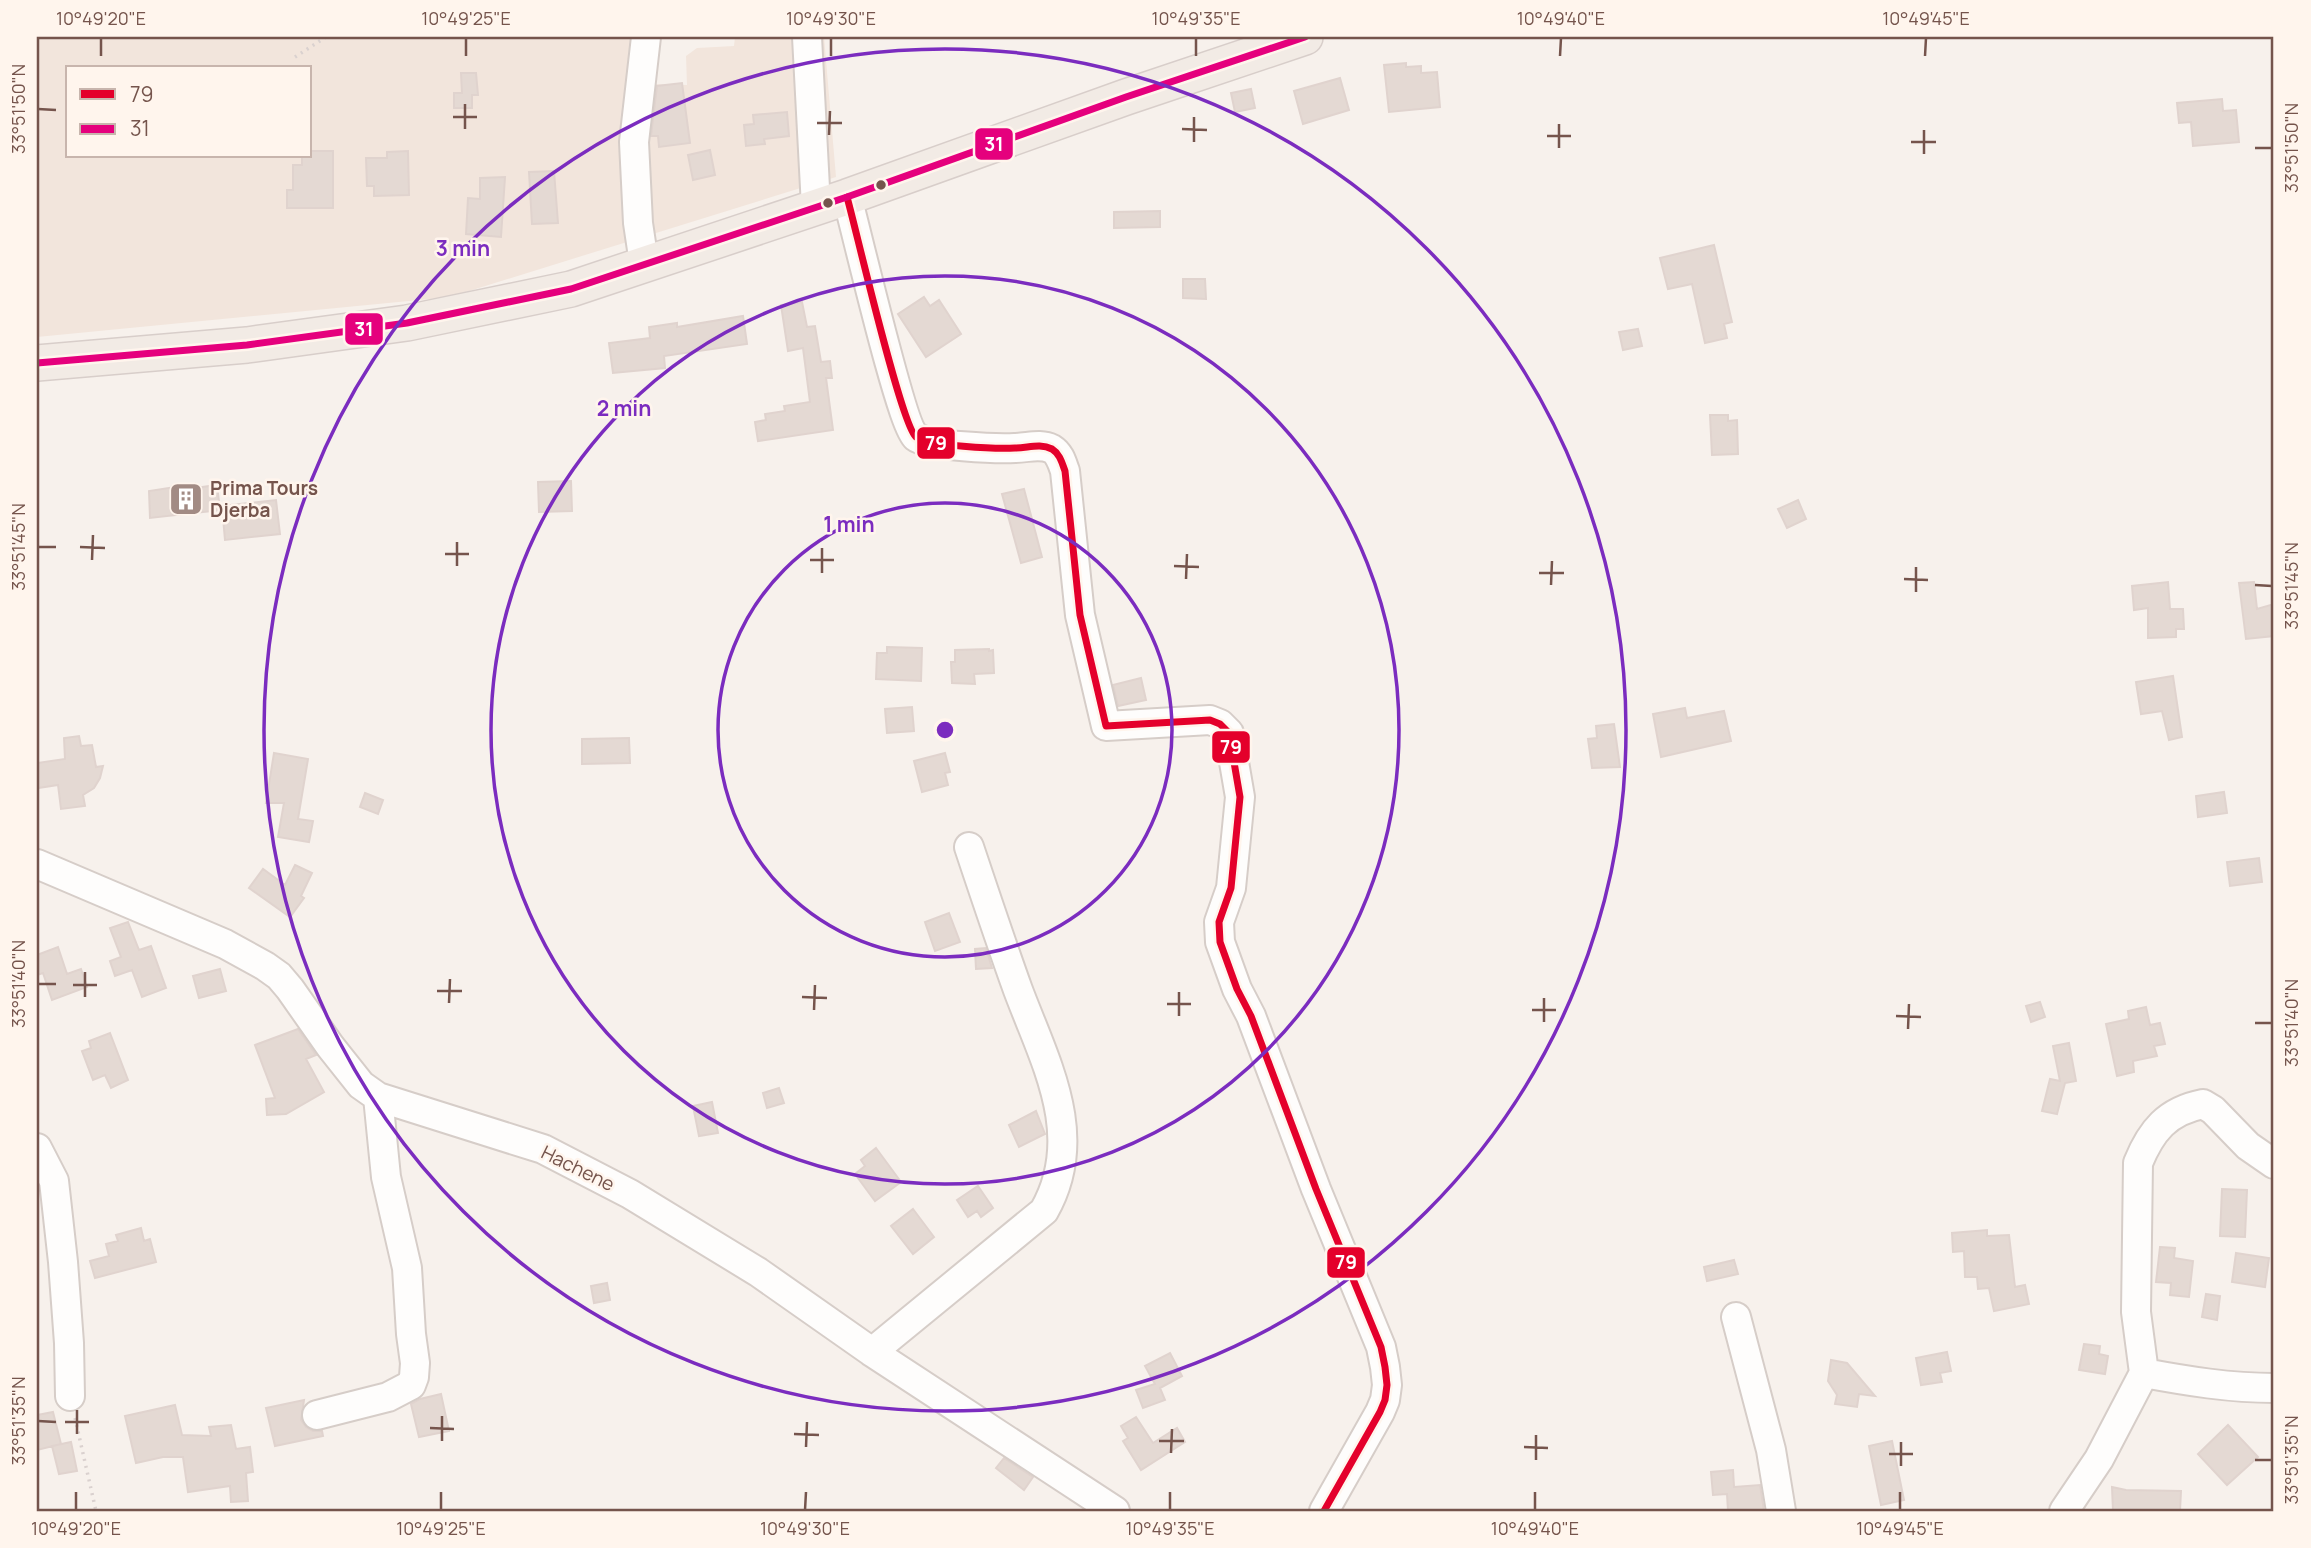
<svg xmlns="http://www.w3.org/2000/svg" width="2311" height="1548" font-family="Manrope,sans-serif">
  <rect width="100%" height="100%" fill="#f7f1ec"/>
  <path fill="#f2e5dc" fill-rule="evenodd" d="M37 37H648V84L687 85 686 56 697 48 734 46 735 37H824L836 177 450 297 37 337ZM68 68H310V156H68Z"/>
  <path fill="#e4d9d3" stroke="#e0d3ce" stroke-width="2" d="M1406 63V67L1421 66V73L1437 72 1440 107 1389 112 1384 65Z
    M461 73H476L478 95H472V108H454V93H462Z
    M1340 78 1349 110 1303 124 1294 91Z
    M682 83 690 143 659 147 658 136H651L657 86Z
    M1251 89 1255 108 1235 112 1231 93Z
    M2222 99 2223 111 2236 110 2239 142 2193 146 2191 122 2179 123 2177 103Z
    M787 112 789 136 764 139 765 144 746 146 744 125 754 124 753 115Z
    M710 150 715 175 693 180 688 155Z
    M310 151H333V208H287V190H293V165H302V156H310Z
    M408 151 409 195 374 196V186H367L366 158H387V152Z
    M554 171 558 223 532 224 529 172Z
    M505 177 501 237 466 234 468 198 480 199V178Z
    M1160 211V227L1114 228V212Z
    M1714 245 1732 322 1724 324 1727 338 1705 343 1692 284 1668 289 1660 258Z
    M1183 279H1205L1206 299 1183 298Z
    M924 297 930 306 939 300 961 334 926 357 898 314Z
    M802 302 807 327 815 326 821 362 830 361 832 378H826L833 430 758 441 755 422 766 420 765 414 785 411 784 406 810 402 803 348 788 351 781 305Z
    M743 316 747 344 664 356 665 368 613 373 609 343 650 338 649 327 677 323V327Z
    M1638 329 1642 346 1623 350 1619 332Z
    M1710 415H1728V421L1737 420 1738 454 1712 455Z
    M571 481 572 511 539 512 538 482Z
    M195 484V488L217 485 220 510 150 518 149 491Z
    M1024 489 1042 557 1021 563 1002 494Z
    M276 500 280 534 225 540 222 506Z
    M1798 500 1806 519 1787 528 1778 509Z
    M2168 582 2170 609H2183L2184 629H2176V637L2148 638V608L2134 610 2132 586Z
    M2254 582 2257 609 2274 604V636L2246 639 2239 583Z
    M887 647 922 648 921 681 876 679 877 653H887Z
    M989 649V651L993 650 994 673 974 674 975 684 952 683 951 662H955V650Z
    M2173 676 2182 737 2169 740 2162 711 2141 714 2136 682Z
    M1141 678 1146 700 1118 706 1113 685Z
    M912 707 914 731 887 733 885 709Z
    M1685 708 1687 718 1724 711 1731 741 1661 757 1653 714Z
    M1614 724 1620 767 1592 768 1588 739 1597 738 1596 726Z
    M79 736 81 746 92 745 96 767 103 766 100 778 94 788 83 795 85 806 61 809 58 785 38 788 37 763 65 759 64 738Z
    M629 738 630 763 582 764V739Z
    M274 753 308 759 298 819 313 821 309 842 278 837 284 803H266Z
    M945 753 950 772 945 773 948 785 922 792 914 761Z
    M2224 792 2227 813 2198 817 2196 796Z
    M365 793 383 800 378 814 360 807Z
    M2259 858 2262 882 2230 886 2227 862Z
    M295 865 312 873 301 896 304 898 290 917 249 888 263 869 285 885Z
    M949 913 960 942 935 951 925 922Z
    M128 922 139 950 151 946 166 988 142 997 132 970 115 976 110 961 121 957 110 928Z
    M58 947 67 974 81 969 87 987 52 1000 43 973 37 975V955Z
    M986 948 992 968 976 969 975 949Z
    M220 969 226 991 199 998 193 976Z
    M2040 1002 2045 1017 2031 1022 2026 1006Z
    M2146 1007 2150 1025 2160 1023 2165 1044 2154 1046 2157 1056 2133 1061 2134 1072 2117 1076 2106 1024 2129 1019 2128 1011Z
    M298 1029 316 1055 306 1059 324 1092 286 1114 267 1115 266 1099 275 1098 255 1045Z
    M110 1033 128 1080 111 1088 105 1075 93 1080 82 1051 91 1048 89 1041Z
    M2069 1043 2076 1081 2065 1083 2057 1114 2042 1111 2050 1079 2060 1081 2053 1046Z
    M779 1088 784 1103 767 1108 763 1093Z
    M712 1102 718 1133 699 1136 693 1106Z
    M1036 1111 1045 1134 1019 1147 1009 1125Z
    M876 1148 901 1182 875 1201 855 1174 865 1166 861 1160Z
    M978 1186 993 1208 981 1217 977 1211 968 1217 957 1200Z
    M2222 1189 2247 1190 2245 1237 2220 1236Z
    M913 1209 934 1237 913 1254 891 1226Z
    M141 1228 144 1241 150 1239 156 1262 95 1278 90 1261 109 1256 106 1244 118 1241 116 1235Z
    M1987 1230V1236L2009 1235 2015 1287 2025 1285 2029 1304 1994 1311 1989 1288 1978 1289 1977 1277H1965L1964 1251 1953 1252 1952 1233Z
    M2160 1247 2175 1248 2174 1258 2193 1261 2189 1297 2170 1295 2171 1283 2156 1282Z
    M2236 1253 2269 1258 2265 1287 2232 1282Z
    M1734 1260 1738 1274 1707 1281 1704 1267Z
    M607 1283 610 1300 594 1303 591 1286Z
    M2206 1294 2220 1296 2217 1320 2202 1317Z
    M2084 1344 2100 1346 2099 1354 2108 1356 2105 1374 2079 1370Z
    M1947 1352 1951 1371 1940 1373 1942 1382 1921 1385 1916 1358Z
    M1170 1353 1182 1376 1160 1388 1165 1400 1143 1408 1136 1390 1155 1384 1145 1366Z
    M1831 1360 1847 1363 1875 1396 1859 1394 1857 1407 1835 1404 1837 1395 1828 1381Z
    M441 1394 449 1431 419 1437 411 1404 420 1399Z
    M304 1400 301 1420 306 1427 313 1431H322L323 1436 275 1446 266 1408Z
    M175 1405 182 1435 211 1436 209 1427 231 1425 236 1449 250 1447 253 1472 246 1473 248 1501 231 1502 230 1486 188 1492 183 1457H163L136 1463 125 1416Z
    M53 1412 61 1444 37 1450V1415Z
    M1136 1417 1153 1443 1177 1428 1185 1442 1141 1470 1123 1441 1128 1438 1121 1426Z
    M2228 1425 2258 1457 2227 1485 2198 1454Z
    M1892 1441 1904 1500 1881 1505 1869 1446Z
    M71 1442 77 1471 59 1474 52 1446Z
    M1004 1458 1033 1477 1024 1490 996 1468Z
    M1733 1470 1734 1487 1760 1485 1764 1511H1728L1727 1494 1713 1495 1711 1472Z
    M2112 1487 2126 1490 2181 1491 2180 1511H2113Z"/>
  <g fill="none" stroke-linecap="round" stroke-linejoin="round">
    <g stroke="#d6cdc8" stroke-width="32">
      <path id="minor" d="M807 37 816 207
        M847 197C856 229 901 425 916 437 927 446 998 449 1015 448 1028 448 1040 443 1052 449 1060 454 1062 463 1065 471L1080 615 1106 726 1210 720 1220 724 1229 733 1240 797 1231 888 1219 922 1220 942 1237 989 1251 1016 1316 1189 1381 1347 1385 1367 1387 1385 1385 1400 1380 1412 1324 1511
        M644 263 638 223 634 142 646 37
        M37 864 225 944 265 966 279 976 290 989 330 1046 361 1085 378 1097 543 1149 630 1194 758 1272 872 1352 1115 1511
        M37 1148 54 1181 63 1262 69 1343 70 1396
        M1736 1317 1771 1450 1781 1511
        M872 1352 1044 1211C1087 1136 1045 1062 1018 990 1001 943 985 895 969 847
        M2144 1373C2187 1381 2230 1388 2274 1388
        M317 1415 388 1397 411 1385 414 1377 415 1363 411 1334 407 1268 386 1177 378 1097
        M2064 1511 2099 1459 2144 1373 2136 1312 2138 1163C2151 1131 2167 1111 2203 1104L2213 1110 2248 1146 2274 1164"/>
    </g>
    <g stroke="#d8ceca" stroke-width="38">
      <path id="major" d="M37 363 247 345 407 323 571 289 847 197 1126 97 1305 37"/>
    </g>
    <path stroke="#dad1cf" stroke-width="3.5" stroke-dasharray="2 5" stroke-linecap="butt" d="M295 57 326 37
      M75 1418 96 1511"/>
    <use href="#minor" stroke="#fefdfc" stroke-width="28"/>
    <use href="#major" stroke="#f2ebe5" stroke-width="35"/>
    <g stroke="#fff5ed" stroke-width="12">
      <path id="bus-1" d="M847 197C856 229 901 425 916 437 927 446 998 449 1015 448 1028 448 1040 443 1052 449 1060 454 1062 463 1065 471L1080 615 1106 726 1210 720 1220 724 1229 733 1240 797 1231 888 1219 922 1220 942 1237 989 1251 1016 1316 1189 1381 1347 1385 1367 1387 1385 1385 1400 1380 1412 1324 1511"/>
    </g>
    <g stroke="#fff5ed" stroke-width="12">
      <path id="bus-2" d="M37 363 247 345 407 323 571 289 847 197 1126 97 1305 37"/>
    </g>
    <use href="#bus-1" stroke="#e4002b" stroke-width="7"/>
    <use href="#bus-2" stroke="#e5007d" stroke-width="7"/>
  </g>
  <path fill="none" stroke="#75544c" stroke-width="2.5" d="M101 56V38M466 56V38M831 56V38M1196 56V38M1560 56 1561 38M1925 56 1926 38M38 109 56 110M453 117H477M817 123H842M465 129V104M1182 129 1207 130M829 135 830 111M1547 136H1571M1194 142V117M1911 142H1936M1559 148V124M2255 148H2272M1924 154V130M38 547H56M80 547 105 548M445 554H469M92 560 93 535M810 560H834M457 566V542M1174 566 1199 567M822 573V548M1539 573H1564M1186 579 1187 554M1904 579 1928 580M1551 585 1552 561M2255 585 2272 586M1916 592V567M38 984H56M73 985H97M437 991H462M85 997V972M802 997 827 998M449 1003 450 979M1167 1004H1191M814 1010 815 985M1532 1010H1556M1179 1016V992M1896 1016 1921 1017M1544 1022V998M2255 1023H2272M1908 1029 1909 1004M38 1421 56 1422M65 1422H89M430 1428 454 1429M77 1434V1410M794 1434 819 1435M442 1441V1416M1159 1441H1184M806 1447 807 1422M1524 1447 1548 1448M1171 1453 1172 1429M1889 1454H1913M1536 1460V1435M2255 1460H2272M1901 1466V1442M76 1510V1492M441 1510V1492M805 1510 806 1492M1170 1510V1492M1535 1510V1492M1900 1510V1492"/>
  <g fill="none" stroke="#7b2cbf" stroke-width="3.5">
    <circle cx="945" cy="730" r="227"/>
    <circle cx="945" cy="730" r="454"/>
    <circle cx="945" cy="730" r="681"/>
  </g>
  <defs>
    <g id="building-square" transform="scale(1.75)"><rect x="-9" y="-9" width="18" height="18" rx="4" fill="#a28b84" stroke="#fff5ed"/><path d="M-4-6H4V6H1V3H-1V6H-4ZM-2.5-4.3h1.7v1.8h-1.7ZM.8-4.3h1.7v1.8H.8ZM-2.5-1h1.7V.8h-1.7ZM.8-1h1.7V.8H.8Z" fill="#fff"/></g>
  </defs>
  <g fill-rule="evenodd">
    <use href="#building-square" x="186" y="499"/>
  </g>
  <g fill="#75544c" stroke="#fff5ed" stroke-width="2.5">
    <circle cx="881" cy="185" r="6"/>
    <circle cx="828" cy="203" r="6"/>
  </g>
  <g text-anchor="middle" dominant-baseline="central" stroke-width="5" stroke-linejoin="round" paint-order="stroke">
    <g font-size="19" font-weight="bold" fill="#75544c" stroke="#fff5ed" text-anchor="start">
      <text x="210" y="488">Prima Tours<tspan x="210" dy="22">Djerba</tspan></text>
    </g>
    <g font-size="19" fill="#75544c" stroke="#fff5ed">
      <text transform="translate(578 1168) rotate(26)">Hachene</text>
    </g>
  </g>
  <circle cx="945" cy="730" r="10" fill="#7b2cbf" stroke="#fff5ed" stroke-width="3.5"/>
  <g font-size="21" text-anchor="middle" font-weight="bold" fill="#7b2cbf" stroke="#fff5ed" stroke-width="5" stroke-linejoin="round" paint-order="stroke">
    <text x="463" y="256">3 min</text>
    <text x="624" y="416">2 min</text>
    <text x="849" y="532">1 min</text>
  </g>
  <g stroke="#fff5ed" stroke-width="2.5">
    <rect x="974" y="127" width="40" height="34" rx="7" fill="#e5007d"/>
    <rect x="344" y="312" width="40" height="34" rx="7" fill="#e5007d"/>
    <rect x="916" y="426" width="40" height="34" rx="7" fill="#e4002b"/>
    <rect x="1211" y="730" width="40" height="34" rx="7" fill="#e4002b"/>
    <rect x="1326" y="1246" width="40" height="33" rx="7" fill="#e4002b"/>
  </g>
  <g font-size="19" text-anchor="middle" font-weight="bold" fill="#fff">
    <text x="994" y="151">31</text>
    <text x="364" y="336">31</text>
    <text x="936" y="450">79</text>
    <text x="1231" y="754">79</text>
    <text x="1346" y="1269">79</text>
  </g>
  <rect width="2311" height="1548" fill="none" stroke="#fff5ed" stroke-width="77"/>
  <rect x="66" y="66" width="245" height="91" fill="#fff5ed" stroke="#c8b5ad" stroke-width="2"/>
  <rect x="80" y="89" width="35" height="10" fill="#e4002b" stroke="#c8b5ad" stroke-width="2"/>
  <text x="130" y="102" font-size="21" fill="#75544c">79</text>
  <rect x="80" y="124" width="35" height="10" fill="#e5007d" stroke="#c8b5ad" stroke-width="2"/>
  <text x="130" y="136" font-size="21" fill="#75544c">31</text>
  <rect x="38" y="38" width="2234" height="1472" fill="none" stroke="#75544c" stroke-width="2.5"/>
  <g font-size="18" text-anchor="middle" fill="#75544c">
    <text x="101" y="25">10°49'20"E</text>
    <text x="466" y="25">10°49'25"E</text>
    <text x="831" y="25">10°49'30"E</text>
    <text x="1196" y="25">10°49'35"E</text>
    <text x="1561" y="25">10°49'40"E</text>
    <text x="1926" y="25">10°49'45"E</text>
    <text transform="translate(19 109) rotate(-90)" y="6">33°51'50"N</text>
    <text transform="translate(2292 148) rotate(-90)" y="6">33°51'50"N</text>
    <text transform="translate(19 547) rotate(-90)" y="6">33°51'45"N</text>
    <text transform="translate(2292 586) rotate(-90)" y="6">33°51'45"N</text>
    <text transform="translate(19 984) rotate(-90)" y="6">33°51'40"N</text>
    <text transform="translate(2292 1023) rotate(-90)" y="6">33°51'40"N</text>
    <text transform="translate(19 1421) rotate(-90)" y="6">33°51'35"N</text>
    <text transform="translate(2292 1460) rotate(-90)" y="6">33°51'35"N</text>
    <text x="76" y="1535">10°49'20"E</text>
    <text x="441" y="1535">10°49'25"E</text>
    <text x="805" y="1535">10°49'30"E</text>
    <text x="1170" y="1535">10°49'35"E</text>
    <text x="1535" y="1535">10°49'40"E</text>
    <text x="1900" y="1535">10°49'45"E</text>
  </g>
</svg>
